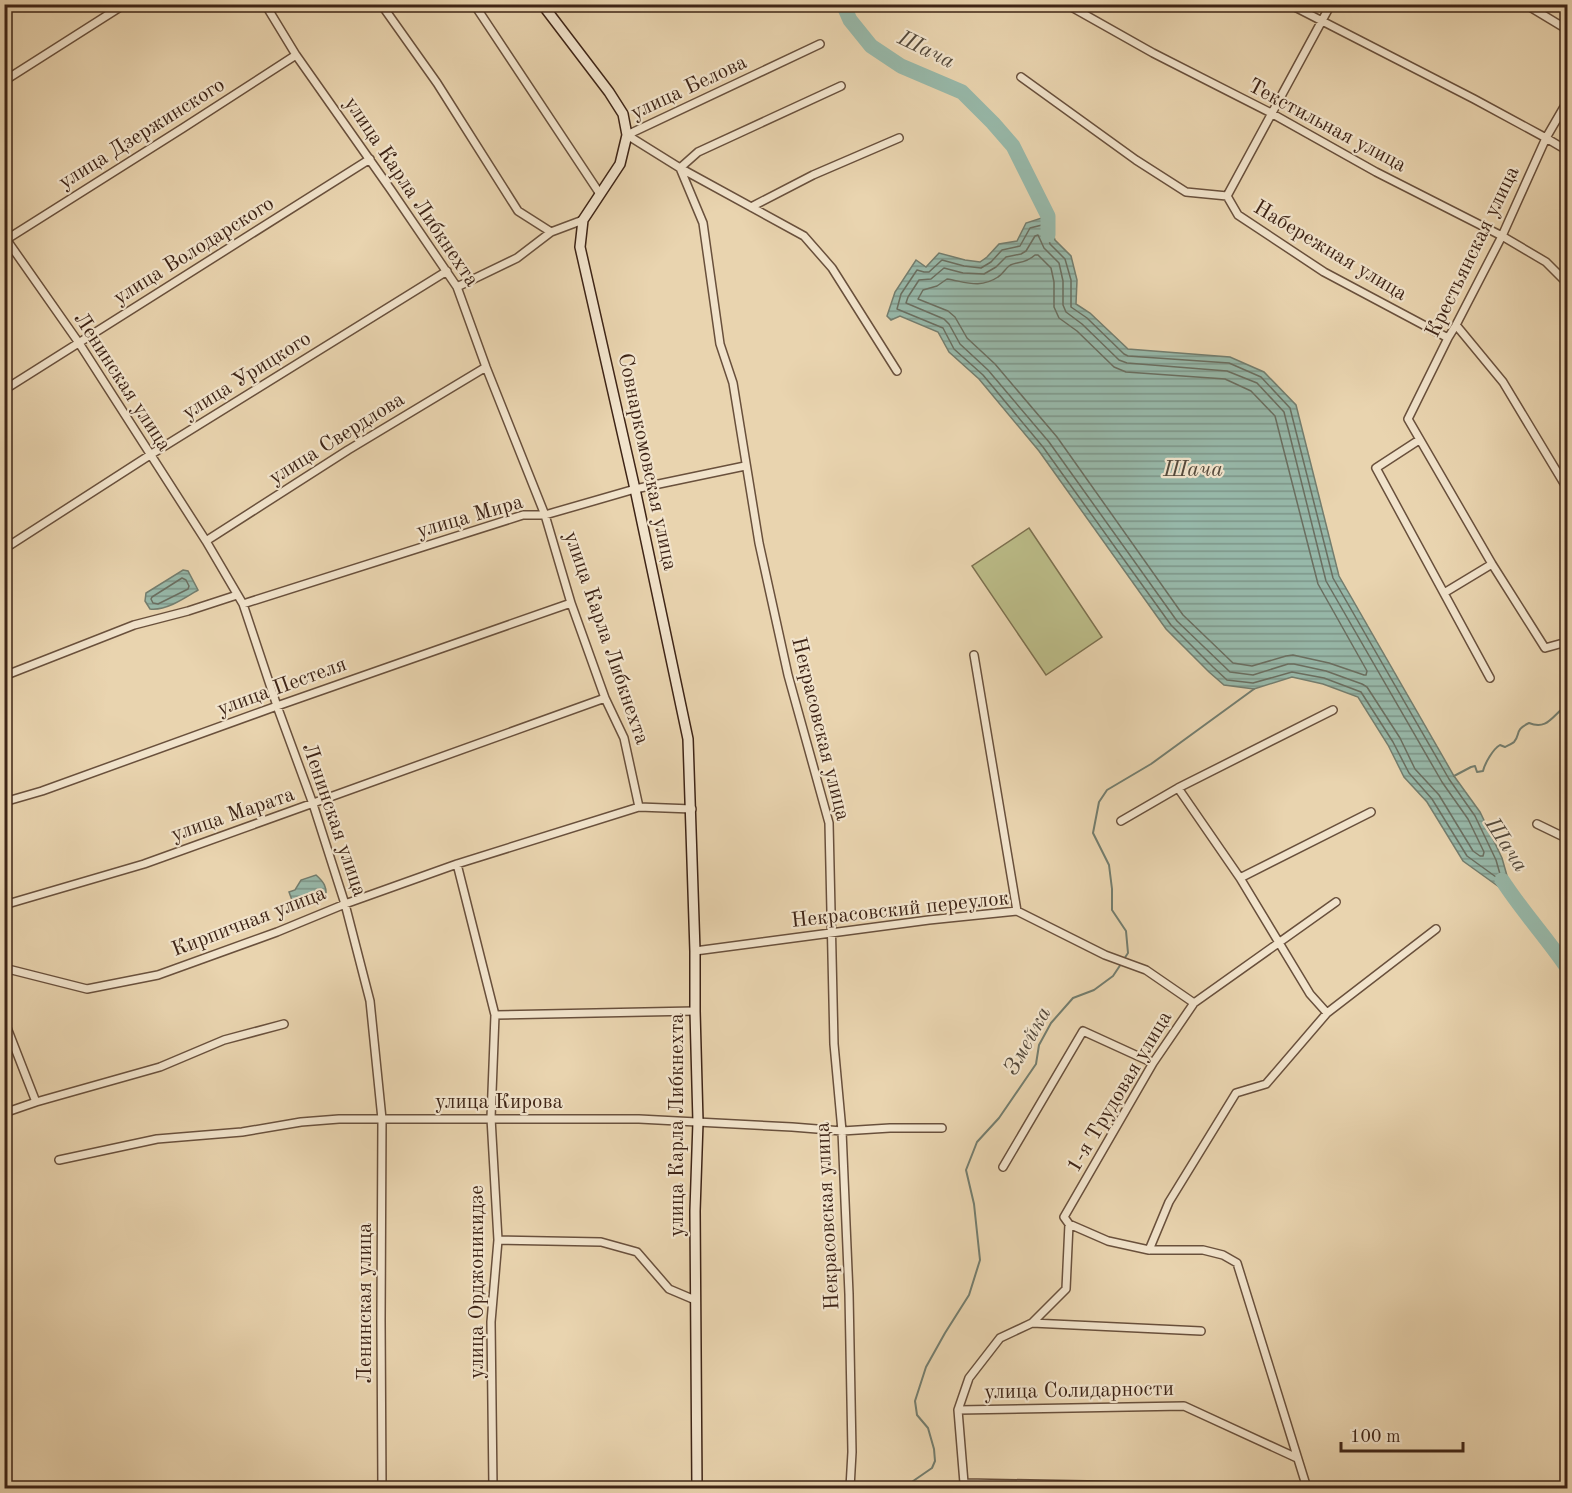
<svg xmlns="http://www.w3.org/2000/svg" width="1572" height="1493" font-family="'Old Standard TT',serif">
  <defs>
    <pattern id="water-rules" width="6" height="5" patternUnits="userSpaceOnUse" patternTransform="scale(1.5)"><rect width="6" height="5" fill="#97b8a9"/><path d="M0 2.5h6" fill="none" stroke="#7d9589"/></pattern>
  </defs>
  <rect width="100%" height="100%" fill="#e9d4af"/>
  <filter id="stains"><feTurbulence type="fractalNoise" baseFrequency=".00333" numOctaves="4"/><feColorMatrix values="0 0 0 0 .2 0 0 0 0 .09 0 0 0 0 .02 0 0 0 .5 -.17"/></filter>
  <radialGradient id="worn" r=".72"><stop offset=".6" stop-color="#630" stop-opacity="0"/><stop offset="1" stop-color="#630" stop-opacity=".3"/></radialGradient>
  <path fill="#bbbc88" stroke="#7c704f" stroke-width="1.5" d="M1029 528 1102 637 1046 675 972 566Z"/>
  <path fill="url(#water-rules)" stroke="#737d6e" stroke-width="1.5" d="M1048 216 1055 240 1071 256 1077 280 1076 304 1090 313 1128 349 1230 357 1264 372 1296 405 1339 576 1454 776 1480 812 1502 858 1513 897 1463 861 1427 802 1404 777 1388 745 1358 697 1323 684 1292 677 1254 689 1224 685 1209 672 1166 629 1039 451 979 379 949 352 938 332 900 316 891 320 887 316 895 292 916 260 926 267 939 253 965 260 980 262 987 257 999 244 1017 241 1026 223Z
    M183 570 188 571 198 590C185 598 166 611 150 609L145 601 146 593Z
    M316 875C324 882 327 887 326 897L319 901 307 902 296 911 289 892 295 890 301 880Z"/>
  <g fill="none" stroke-linecap="round" stroke-linejoin="round">
    <path stroke="#6a6e60" stroke-width="1.5" d="M1042 225 1045 226 1050 244 1065 259 1071 280V307L1087 318 1124 354 1128 356 1229 363 1261 377 1290 408 1333 578 1449 779 1475 816 1496 860 1500 874 1499 877H1496L1467 856 1432 799 1409 773 1393 742 1361 692 1324 678 1292 672 1253 683 1227 680 1213 667 1171 625 1043 447 983 375 954 349 943 328 897 309 901 294 917 270 924 272H929L942 260 964 266 981 268 991 262 1002 250 1020 246 1030 228Z
      M1038 235 1044 248 1059 263 1063 281V305L1066 312 1082 324 1119 360 1127 363 1227 371 1257 383 1284 412 1326 581 1442 782 1468 819 1484 852 1483 856H1480L1473 851 1439 795 1415 769 1400 738 1367 687 1362 684 1326 671 1294 664H1288L1253 675 1230 672 1177 621 1049 442 988 370 960 344 949 324 944 319 906 303 908 297 919 280 931 279 944 268 963 273 984 274 996 267 1006 257 1021 254 1026 251 1035 236Z
      M1035 255H1038L1051 268 1054 282V307L1059 318 1077 331 1114 367 1126 372 1225 379 1251 391 1275 416 1318 584 1367 671 1366 675H1364L1329 663 1293 655 1286 656 1252 666 1233 663 1183 615 1057 437 995 364 967 338 955 317 948 311 918 299 923 290 937 286 947 279C966 282 980 289 998 277 1003 274 1005 269 1009 266 1016 261 1024 265 1035 255Z
      M182 578 186 580 189 586 188 589 158 604 153 603 151 599 152 597Z"/>
    <path stroke="#737d6e" stroke-width="2" d="M1454 776 1471 767 1475 766 1477 772 1483 771C1485 763 1493 749 1500 745L1505 747C1506 746 1512 744 1514 742 1521 734 1514 730 1529 723 1549 731 1553 713 1568 705
      M1124 959 1128 953 1126 931 1112 910V889L1109 865 1093 833 1099 802 1107 790 1151 764 1254 689
      M903 1488 932 1468 935 1461 934 1449 928 1428 917 1415 915 1401 926 1367 945 1333 969 1295 980 1260 974 1204 966 1170 977 1142 999 1118 1036 1064 1039 1045 1051 1023 1073 998 1094 990 1113 976 1121 964"/>
    <path stroke="#97b8a9" stroke-width="15" d="M843 4 850 20 871 46 901 66 962 92 993 123 1013 146 1048 216V235
      M1502 880C1522 911 1547 938 1568 969"/>
    <g stroke="#69503c" stroke-width="10">
      <path id="street" d="M265 4 296 55 391 190 457 287 486 367 545 515 571 603 605 698 624 738 639 807 692 809
        M381 4 437 83 518 211 551 232
        M474 4 600 194
        M1066 4 1153 53 1271 113 1376 172 1502 236 1546 262 1568 284
        M1289 4 1474 99 1546 138 1568 151
        M1525 4 1568 30
        M1021 77 1136 160 1186 192 1227 196 1238 215 1324 272 1448 338
        M4 81 125 4
        M841 86 698 152 680 168 703 223 720 344 733 383 759 543 788 675 829 823 834 1044 842 1131 849 1294 852 1452 850 1488
        M1568 100 1546 138 1502 236 1456 325 1448 338 1408 419 1492 564 1545 648 1563 643 1568 638
        M627 135 680 168 804 236 832 268 897 371
        M627 135 820 44
        M1227 196 1331 4
        M751 207 813 175 899 138
        M4 236 79 343 206 541 243 604 277 706 313 804 345 904 370 1001 382 1119 381 1321 382 1488
        M4 241 183 128 296 55
        M457 287 517 258 551 232 583 220
        M1456 325 1503 382 1568 490
        M4 390 370 159
        M1419 440 1376 468 1490 678
        M206 541 348 450 486 367
        M4 549 150 455 447 271
        M1444 593 1492 564
        M243 604 523 515H545L635 489 745 466
        M974 655 1017 911
        M4 678 9 674 134 625 188 611 237 595
        M1178 788 1240 878 1310 994 1327 1013
        M4 802 42 791 277 706 571 603
        M1121 821 1178 788 1333 710
        M1537 824 1568 839
        M457 864 495 1015 491 1118 498 1240 491 1322 493 1488
        M1240 878 1371 812
        M4 905 144 864 605 698
        M695 951 929 920 1017 911 1105 955 1146 970 1194 1003
        M4 968 87 989 158 975 277 932 345 904 457 864 639 807
        M495 1015 695 1011
        M4 1020 36 1102
        M4 1113 36 1102 160 1067 224 1040 284 1024
        M59 1160 157 1139 242 1132 301 1122 339 1119H639L792 1127 842 1131 890 1128H942
        M1003 1167 1083 1031 1153 1063
        M1069 1224 1108 1241 1149 1250H1203L1223 1255 1237 1263 1307 1488
        M498 1240 601 1242 637 1252 669 1289 695 1300
        M1149 1250 1169 1202 1236 1093 1266 1084 1327 1013 1436 929
        M1032 1323 1201 1331
        M958 1410 1184 1406 1297 1458
        M964 1483 1143 1486 1175 1488
        M964 1488V1483L958 1410 969 1378 1000 1338 1032 1323 1066 1289 1069 1224 1064 1217 1153 1063 1194 1003 1336 902"/>
    </g>
    <g stroke="#3e2416" stroke-width="12">
      <path id="secondary" d="M542 4 609 92 623 114 627 135 620 164 583 220 580 247 635 489 688 739 695 951V1011L698 1122 695 1211 697 1488"/>
    </g>
    <use href="#street" stroke="#f1e3cb" stroke-width="7"/>
    <use href="#secondary" stroke="#f1e3cb" stroke-width="9"/>
  </g>
  <g text-anchor="middle" dominant-baseline="central" stroke-width="4.5" stroke-linejoin="round" paint-order="stroke">
    <g font-size="21" fill="#3e2416" stroke="#f1e3cb">
      <text transform="translate(689 88) rotate(-25)">улица Белова</text>
      <text transform="translate(1327 126) rotate(28)">Текстильная улица</text>
      <text transform="translate(142 134) rotate(-32)">улица Дзержинского</text>
      <text transform="translate(411 192) rotate(56)">улица Карла Либкнехта</text>
      <text transform="translate(194 251) rotate(-32)">улица Володарского</text>
      <text transform="translate(1330 251) rotate(31)">Набережная улица</text>
      <text transform="translate(1473 252) rotate(-64)">Крестьянская улица</text>
      <text transform="translate(247 376) rotate(-32)">улица Урицкого</text>
      <text transform="translate(122 382) rotate(57)">Ленинская улица</text>
      <text transform="translate(337 439) rotate(-32)">улица Свердлова</text>
      <text transform="translate(647 462) rotate(78)">Совнаркомовская улица</text>
      <text transform="translate(470 517) rotate(-16)">улица Мира</text>
      <text transform="translate(606 638) rotate(71)">улица Карла Либкнехта</text>
      <text transform="translate(282 687) rotate(-20)">улица Пестеля</text>
      <text transform="translate(820 729) rotate(76)">Некрасовская улица</text>
      <text transform="translate(233 815) rotate(-19)">улица Марата</text>
      <text transform="translate(334 820) rotate(71)">Ленинская улица</text>
      <text transform="translate(900 910) rotate(-6)">Некрасовский переулок</text>
      <text transform="translate(249 922) rotate(-21)">Кирпичная улица</text>
      <text transform="translate(1120 1092) rotate(-59)">1-я Трудовая улица</text>
      <text x="499" y="1102">улица Кирова</text>
      <text transform="translate(677 1125) rotate(-90)">улица Карла Либкнехта</text>
      <text transform="translate(828 1216) rotate(-93)">Некрасовская улица</text>
      <text transform="translate(477 1282) rotate(-90)">улица Орджоникидзе</text>
      <text transform="translate(365 1303) rotate(-90)">Ленинская улица</text>
      <text transform="translate(1079 1391) rotate(-1)">улица Солидарности</text>
    </g>
    <g font-size="22" font-style="italic" fill="#54493b" stroke="#f1e3cb">
      <text transform="translate(926 50) rotate(26)">Шача</text>
      <text x="1193" y="470">Шача</text>
      <text transform="translate(1506 845) rotate(57)">Шача</text>
      <text transform="translate(1028 1041) rotate(-61)">Змейка</text>
    </g>
  </g>
  <rect width="1572" height="1493" fill="none" stroke="#e9d4af" stroke-width="24"/>
  <rect x="6" y="6" width="1560" height="1481" fill="none" stroke="#3e2416" stroke-width="3"/>
  <rect x="12" y="12" width="1548" height="1469" fill="none" stroke="#3e2416" stroke-width="1.5"/>
  <path d="M1341 1442v9h122v-9" fill="none" stroke="#3e2416" stroke-width="3"/>
  <text x="1350" y="1442" font-size="18" fill="#3e2416" stroke="#f1e3cb" stroke-width="4.5" paint-order="stroke">100 m</text>
  <rect width="100%" height="100%" filter="url(#stains)"/>
  <rect width="100%" height="100%" fill="url(#worn)"/>
</svg>
